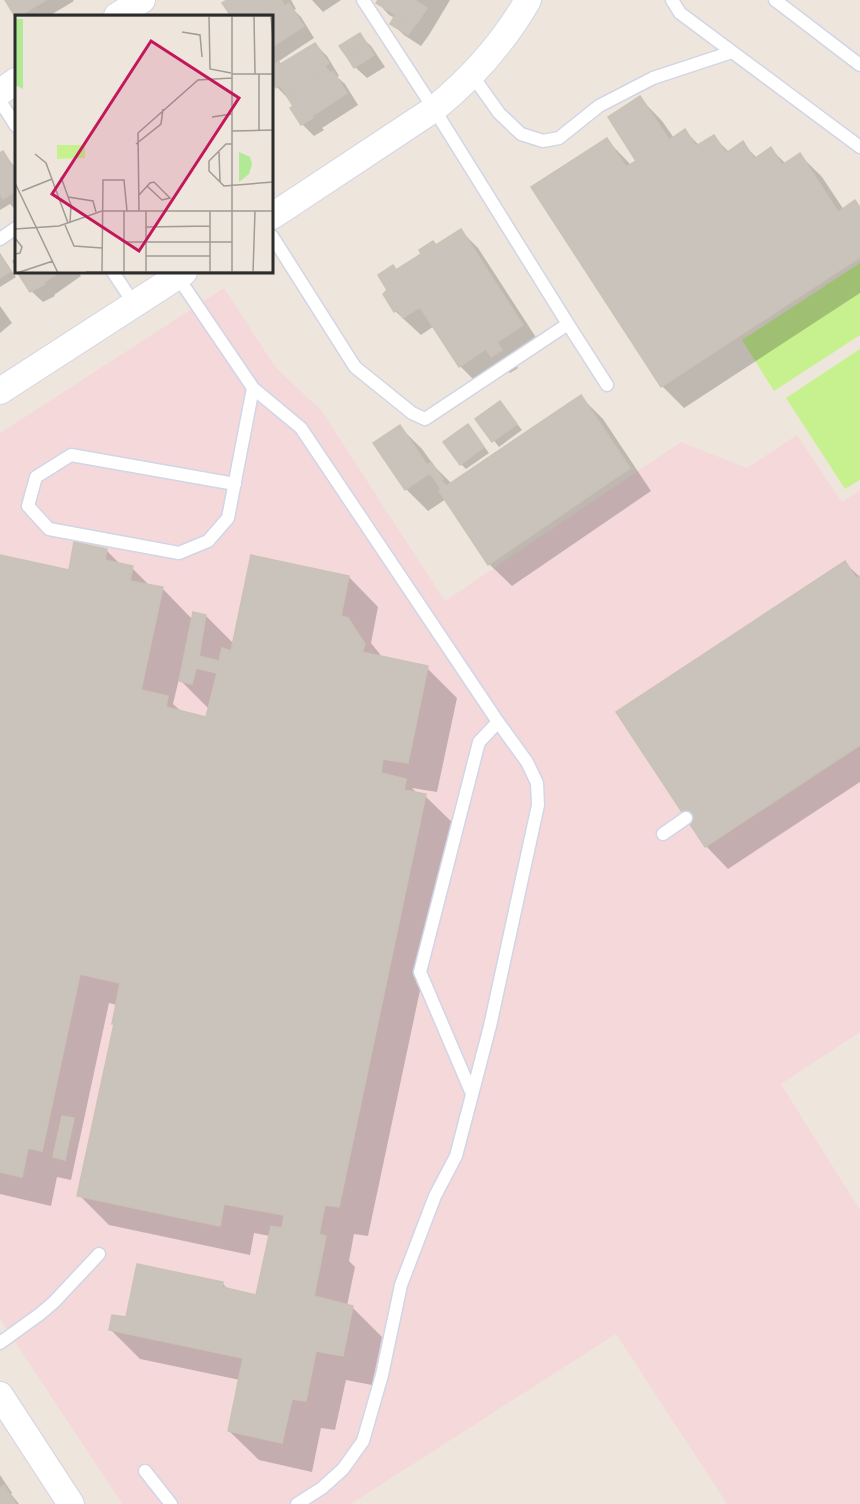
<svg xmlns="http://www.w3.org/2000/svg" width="860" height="1504" font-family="'Exo 2',sans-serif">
  <rect width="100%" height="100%" fill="#eee6dc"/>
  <path fill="#f5d9da" d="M224 288 276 368 321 410 445 601 681 442 747 468 797 435 842 502 860 490V1032L781 1084 860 1210V1504H727L616 1334 351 1504H122L0 1319V433Z"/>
  <path fill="#c7f18f" d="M860 263V335L774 391 742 340Z
    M860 349V480L845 489 786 398Z"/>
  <path fill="#0003" fill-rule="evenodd" d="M7 0H73L74 1 49 16H18Z
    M225 0H291L296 9 294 10 301 17 314 38 279 61 282 65 315 44 327 56 339 76 337 77 345 84 358 105 322 128 324 130 314 136 302 124 295 106 277 87 272 78V16H232L224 4 227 2Z
    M312 0H341L323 12Z
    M379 0H450L429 35 421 46 404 35 392 23 395 18 389 15 378 3Z
    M359 35 371 46 385 67 367 78 355 67Z
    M640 98 662 121 674 138 685 131 700 146 714 137 729 152 742 143 757 158 771 149 786 164 800 155 822 177 844 210 855 202 860 207V293L684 408 662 386 607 140 632 166 638 161Z
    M3 153 16 168V210L10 204 0 210V155Z
    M461 231 478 248 539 342 513 360 518 368 510 373 503 367 477 383 460 366 434 326 421 335 395 311 397 271Z
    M0 255 4 260 16 277 0 287Z
    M16 258V268L12 261Z
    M19 272H78L81 276 54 295 55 296 43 302 31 291Z
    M0 306 12 323 0 333Z
    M581 397 603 419 651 491 512 586 489 564 446 499 428 511 406 489 400 427 422 449 435 467 452 484Z
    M500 403 522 430 499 447 477 419Z
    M468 426 489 453 466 469 461 464Z
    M106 550 122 566 132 568 150 586 162 588 193 620 206 616 234 644 349 577 378 607 371 643 383 658 427 668 457 698 437 792 412 788 419 795 425 796 455 825 368 1236 354 1234 349 1261 355 1267 347 1306 353 1308 382 1337 372 1385 346 1380 335 1430 321 1428 312 1472 259 1460 229 1431 240 1380 140 1359 111 1330 127 1318 222 1283 229 1290 258 1296 270 1236 254 1233 250 1255 109 1225 79 1195 115 1025 113 1024 117 1005 109 1003 71 1180 57 1177 51 1206 0 1194V557L70 572ZM179 679 209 709 207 718 182 712 173 704Z
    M845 563 860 577V782L728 869 706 846Z
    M0 1475 12 1493 11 1494 19 1504H0Z"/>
  <path fill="#c9c3bc" stroke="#cac3b5" stroke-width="1.5" d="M5 0H46L16 18Z
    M227 0H281L283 3 260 16H231L222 3Z
    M378 0H414L427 8 417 23 414 26 376 3Z
    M283 3 285 6 289 3 304 26 272 47V16H260Z
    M395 15 414 26 408 35 390 24Z
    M360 33 367 44 347 57 339 46Z
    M315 43 329 63 325 66 327 69 286 95 280 85 276 88 272 81V66L278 62 279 65Z
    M367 44 374 55 354 68 347 57Z
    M327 69 330 73 333 71 347 93 312 116 313 118 301 125 290 108 293 106 286 95Z
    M640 96 669 140 685 129 696 146 714 135 726 153 743 141 754 159 771 147 782 165 800 153 838 212 855 200 860 208V257L661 387 531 187 607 138 626 167 636 161 608 117Z
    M3 151 16 172V180L13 182 16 186V191L3 199 0 194V153Z
    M461 229 523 325 497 342 502 350 491 357 486 349 459 367 420 307 403 318 397 310 394 312 383 294 387 290 378 275 393 265 396 270 421 254 419 250 433 241 436 245Z
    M0 254 11 271 0 278Z
    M17 272H60L44 282 45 284 30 292Z
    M581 395 630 468 488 565 439 491 441 489 430 473 405 490 373 443 400 425 427 465 431 462 443 479 441 480 446 486Z
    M500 401 517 424 492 442 475 419Z
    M468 424 484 447 460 465 443 442Z
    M74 542 107 549 105 560 133 566 130 581 163 587 141 690 168 696 166 707 206 717 217 673 196 668 192 684 179 681 193 612 206 615 199 656 219 661 222 648 231 651 251 555 349 576 341 616 348 618 365 644 362 652 428 666 408 763 383 759 381 773 406 779 404 790 426 794 339 1207 325 1205 319 1234 326 1236 314 1296 353 1306 343 1356 316 1351 306 1401 292 1399 282 1443 228 1431 243 1358 109 1330 112 1315 126 1317 137 1264 223 1282 222 1287 256 1295 271 1226 282 1228 284 1215 224 1204 220 1226 77 1196 114 1024H112L120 983 80 974 42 1151 28 1148 22 1177 0 1172V555L69 570Z
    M845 561 856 578 860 576V745L705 847 616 712Z
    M62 1116 74 1118 65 1160 53 1157Z
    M4 1485 16 1504H0V1488Z"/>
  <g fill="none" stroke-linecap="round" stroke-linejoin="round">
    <g stroke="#d1d5e5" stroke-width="15">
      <path id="lane" d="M672 0 680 13 860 147
        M775 0 860 65
        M472 75 499 113 521 134 543 141 559 138 599 106 653 78 732 52
        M0 101 16 126
        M272 236 355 367 412 413 425 419 568 324 434 109 363 0
        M0 239 16 228
        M113 272 134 304
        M177 276 253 388 301 428 498 722 527 762 537 783 538 805 490 1026 456 1156 435 1196 401 1285 382 1375 363 1441 343 1469 322 1488 297 1504
        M568 324 607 385
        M235 484 71 455 36 477 28 506 49 529 179 553 208 541 228 518 253 388
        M663 834 686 818
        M472 1094 420 972 479 742 498 722
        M0 1343 40 1314 54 1302 99 1254
        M145 1471 171 1504"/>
    </g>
    <g stroke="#d1d5e5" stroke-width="28">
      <path id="street" d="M117 16 142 0
        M0 92 16 81
        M272 216 283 209 434 109C472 78 504 42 528 0
        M0 391 184 272
        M0 1395 71 1504"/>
    </g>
    <use href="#lane" stroke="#fff" stroke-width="12"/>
    <use href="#street" stroke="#fff" stroke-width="26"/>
  </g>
  <g transform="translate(15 15)">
    <rect width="258" height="258" fill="#eee6dc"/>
    <path d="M0 4H8V74L0 70ZM224 137 235 142 237 149 234 159 224 167Z" fill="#b1e994"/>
    <path d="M42 130H70V143L42 144Z" fill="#c7f18f"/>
    <path fill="none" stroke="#a09b95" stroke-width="1.5" d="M194 0 195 54 216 58M217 0V258M0 1H258M239 1 240 59M256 1 258 25M167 17 185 20 187 42M217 59H258M244 59V115M197 102 217 99M217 116 258 115M121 129 146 109 148 94M217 129H211L194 146V156L209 171 258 167M204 137 205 167M20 139 31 148 53 208M46 162 56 190 55 208M0 168 43 258M7 176 37 164M124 180 135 168 139 167 155 183 147 185 132 171M53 182 78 186 81 197M109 196V257M124 196 123 118 183 65 217 63M131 196V258M195 196V258M50 210 59 231 87 233M131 212 195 211M0 214 44 211 87 196H258M0 223 7 232 5 238 0 239M109 227H217M131 241H195M71 257H258M87 257 88 165H109L112 196M2 258 38 246M238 258 240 196"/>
    <path fill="#c2185b" fill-opacity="0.15" stroke="#c2185b" stroke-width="3" d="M136 26 224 83 124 236 37 179Z"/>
    <rect width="258" height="258" fill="none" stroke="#2b2b2b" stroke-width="3"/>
  </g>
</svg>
